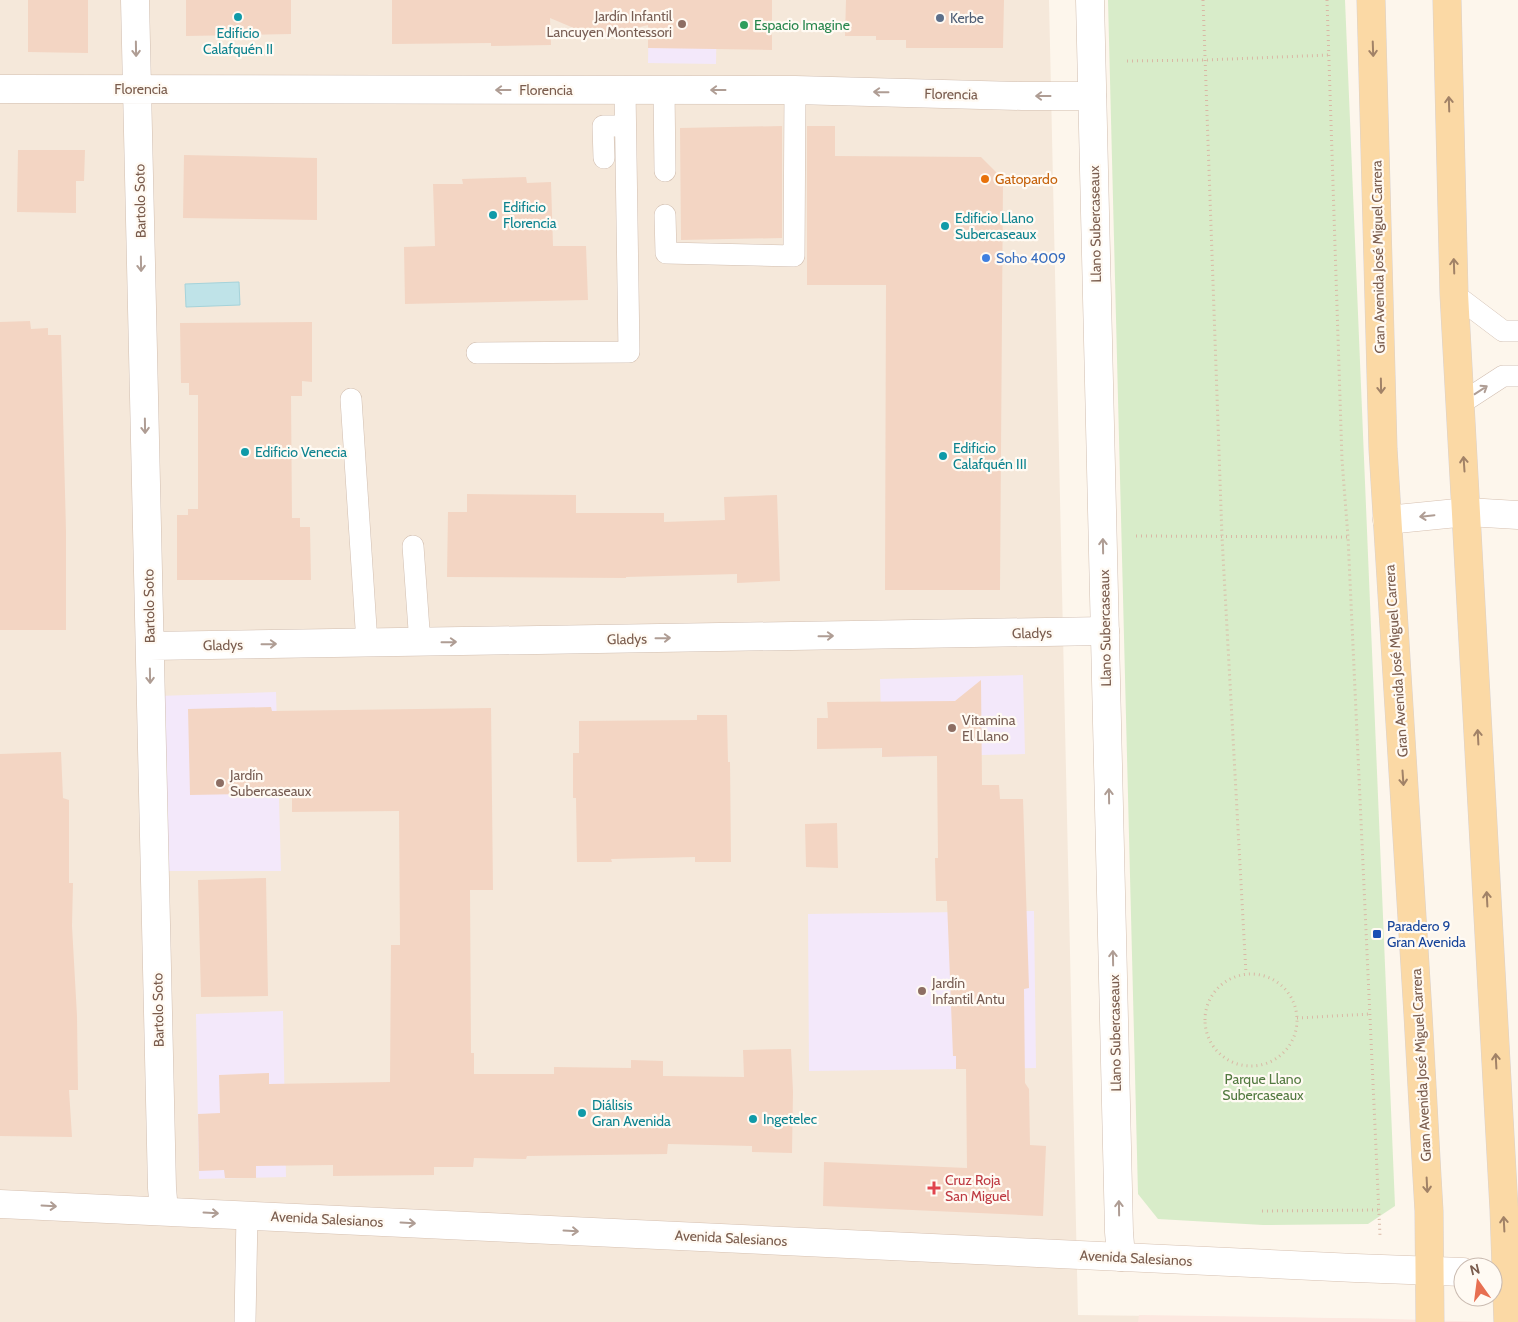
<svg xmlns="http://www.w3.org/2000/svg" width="1518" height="1322" font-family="Cabin,sans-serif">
  <rect width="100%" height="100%" fill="#fdf6ec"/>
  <path fill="#f5e8da" d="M0 0H1049L1078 1315 1392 1319V1322H0Z"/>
  <path fill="#fde8e0" d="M1139 1315 1392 1319 1487 1322H1138Z"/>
  <path fill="#f3e8fa" d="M649 0H717L716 64 648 63Z
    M1023 675 1025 754 882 757 880 679Z
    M276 692 281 871H165L158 696Z
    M1034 911 1036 1068 809 1071 808 914Z
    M283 1011 286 1177 199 1179 196 1014Z"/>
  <path fill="#d8ecc9" d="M1108 0H1345L1395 1206 1368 1224 1263 1225 1158 1219 1138 1194Z"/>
  <path fill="#bfe3e8" stroke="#a5d3da" d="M239 282 240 305 186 307 185 284Z"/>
  <path fill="#f3d5c3" d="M28 0H88V53L28 52Z
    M186 0H291V34L186 36Z
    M392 0H772V50L648 48V25L600 37H595L550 18 551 45 491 46V43L392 44Z
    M846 0H1004L1003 48H906V40H876V36H845Z
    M782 126V238L681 240 680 128Z
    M807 126H835V156L981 157 1003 179 1000 590H885L886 285H807Z
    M18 150H85L84 181H76V213L17 212Z
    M184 155 317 158V220L183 218Z
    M526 177 527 183 551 182 553 246H586L588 300 405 304 404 247 435 246 433 184H463L462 179Z
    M30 321 31 329 48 328V335H61L66 531V630H0V322Z
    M312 322V382L302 381V396H291L292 518H300V527H310L311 580H177V515H188V509H198V395H189V383H181L180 323Z
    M467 494 576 495V513H664V522L725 520 724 497 777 495 780 581 737 583V574L626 577V578L447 577 448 512H467Z
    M981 680 982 785H999L1000 799H1023L1029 988 1024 989 1025 1083 1029 1089 1030 1145 1046 1146 1043 1216 823 1206 824 1162 967 1168 966 1069H956V1056H953L947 901H936L935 858H938L937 756 882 757V748L817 749V718H828L827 702 955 701Z
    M271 707 272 711 491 708 493 890H470L471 1053H474V1074H554V1067L631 1068V1060L663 1061V1076L744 1077 743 1050 791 1049 793 1092 792 1153 752 1152V1146L668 1144 667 1154 527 1156 526 1159 474 1158 473 1167H434V1175L333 1176V1165L256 1166V1178H225L224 1170 199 1171 198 1114 220 1113 219 1075 269 1073V1084L390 1082 391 945H400L399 811 292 812V793L190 795 188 709Z
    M697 715H727L728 762H730L731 862H695V857L611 859 612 862H577L576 798H573V753H579V721L697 720Z
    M61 752 63 798 69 800V883H73L72 926 77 1016 78 1090H69L72 1137 0 1136V754Z
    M837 823 838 868 806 867 805 824Z
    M266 878 268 996 201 997 198 880Z"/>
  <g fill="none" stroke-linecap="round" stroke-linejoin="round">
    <g stroke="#d1beb0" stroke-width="22">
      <path id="service" d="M664 90 665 171
        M604 158 603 126H625
        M665 215 666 253 794 256 795 90
        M1454 294 1503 331H1518
        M477 353 629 352 625 90
        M351 399 367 643
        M1460 404 1503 376H1518
        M413 546 419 630V642
        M245 1322 247 1215"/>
    </g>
    <g stroke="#d1beb0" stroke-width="29">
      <path id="minor" d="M135 0 162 1188 164 1211
        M0 89 795 90 1022 96H1092
        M150 646 1105 631"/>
    </g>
    <g stroke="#d1beb0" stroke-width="29">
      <path id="tertiary" d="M1090 0 1119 1232 1121 1257"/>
    </g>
    <g stroke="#d6c0b0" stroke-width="29">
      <path id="secondary" d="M1387 520 1467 512 1518 515
        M0 1204 1355 1268 1463 1272"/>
    </g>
    <g stroke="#dad1cd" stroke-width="29">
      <path id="primary" d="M1371 0 1383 449 1418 1014 1427 1177 1429 1211 1430 1322
        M1447 0 1454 294 1504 1209 1508 1322"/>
    </g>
    <path stroke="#d9b8a5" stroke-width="3" stroke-dasharray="1 4" stroke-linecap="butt" d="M1203 0 1222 537 1246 974
      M1327 0 1342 460 1348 537 1380 1236
      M1127 61 1206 60 1329 55
      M1136 536 1348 537
      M1205 1020a46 46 0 1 1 92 0a46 46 0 1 1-92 0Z
      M1297 1018 1370 1014
      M1262 1211 1378 1210"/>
    <use href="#service" stroke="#fff" stroke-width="21"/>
    <use href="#minor" stroke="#fff" stroke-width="28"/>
    <use href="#tertiary" stroke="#fff" stroke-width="28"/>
    <use href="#secondary" stroke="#fff" stroke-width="28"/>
    <use href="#primary" stroke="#fbd9a5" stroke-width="28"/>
  </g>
  <defs><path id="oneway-shaft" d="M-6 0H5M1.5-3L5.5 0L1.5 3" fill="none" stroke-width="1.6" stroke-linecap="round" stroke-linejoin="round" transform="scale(1.25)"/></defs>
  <g stroke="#af9d94">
    <use href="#oneway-shaft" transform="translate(136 49) rotate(89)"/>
    <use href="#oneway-shaft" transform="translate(503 90) rotate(-180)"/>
    <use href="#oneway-shaft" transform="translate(718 90) rotate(180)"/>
    <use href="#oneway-shaft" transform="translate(881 92) rotate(-179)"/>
    <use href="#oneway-shaft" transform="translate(1043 96) rotate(-180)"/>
    <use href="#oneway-shaft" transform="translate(141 264) rotate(89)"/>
    <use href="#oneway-shaft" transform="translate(1481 390) rotate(-33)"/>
    <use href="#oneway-shaft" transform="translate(145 426) rotate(89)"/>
    <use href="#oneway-shaft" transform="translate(1427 516) rotate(174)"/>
    <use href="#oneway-shaft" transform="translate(1103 546) rotate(-91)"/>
    <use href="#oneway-shaft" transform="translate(826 636) rotate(-1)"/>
    <use href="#oneway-shaft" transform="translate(663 638) rotate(-1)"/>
    <use href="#oneway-shaft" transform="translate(449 642) rotate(-1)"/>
    <use href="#oneway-shaft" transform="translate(269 644) rotate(-1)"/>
    <use href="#oneway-shaft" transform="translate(150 676) rotate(89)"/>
    <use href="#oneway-shaft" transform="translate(1109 796) rotate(-91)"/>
    <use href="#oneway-shaft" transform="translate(1113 958) rotate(-91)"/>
    <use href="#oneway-shaft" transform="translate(49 1206) rotate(3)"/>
    <use href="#oneway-shaft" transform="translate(1119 1208) rotate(-91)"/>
    <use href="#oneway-shaft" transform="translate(211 1213) rotate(3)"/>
    <use href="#oneway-shaft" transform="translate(408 1223) rotate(3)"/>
    <use href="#oneway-shaft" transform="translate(571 1231) rotate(3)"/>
  </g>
  <g stroke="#a18267">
    <use href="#oneway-shaft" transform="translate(1373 49) rotate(88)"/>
    <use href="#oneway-shaft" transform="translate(1449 104) rotate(-92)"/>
    <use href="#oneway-shaft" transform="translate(1454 266) rotate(-92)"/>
    <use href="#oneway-shaft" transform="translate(1381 386) rotate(89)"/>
    <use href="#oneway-shaft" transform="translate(1464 464) rotate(-94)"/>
    <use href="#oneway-shaft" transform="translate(1478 737) rotate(-93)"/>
    <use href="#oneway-shaft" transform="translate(1403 778) rotate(86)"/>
    <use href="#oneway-shaft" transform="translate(1487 899) rotate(-93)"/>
    <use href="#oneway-shaft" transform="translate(1496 1061) rotate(-93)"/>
    <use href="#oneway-shaft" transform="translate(1427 1185) rotate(87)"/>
    <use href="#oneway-shaft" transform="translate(1504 1224) rotate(-93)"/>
  </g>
  <g fill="#0f9aa8" stroke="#fffaf3" stroke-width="2">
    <circle cx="238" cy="17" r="5"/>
    <circle cx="493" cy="215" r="5"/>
    <circle cx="945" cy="226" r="5"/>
    <circle cx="245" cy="452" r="5"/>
    <circle cx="943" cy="456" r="5"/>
    <circle cx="582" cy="1113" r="5"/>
    <circle cx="753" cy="1119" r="5"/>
  </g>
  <circle fill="#5c6f8a" stroke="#fffaf3" stroke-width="2" cx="940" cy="18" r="5"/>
  <g fill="#8d6e63" stroke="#fffaf3" stroke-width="2">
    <circle cx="682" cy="24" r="5"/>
    <circle cx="952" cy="728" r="5"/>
    <circle cx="220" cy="783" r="5"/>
    <circle cx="922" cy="991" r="5"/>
  </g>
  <circle fill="#2e9e5b" stroke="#fffaf3" stroke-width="2" cx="744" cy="25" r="5"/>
  <circle fill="#e8710a" stroke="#fffaf3" stroke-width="2" cx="985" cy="179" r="5"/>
  <circle fill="#3f7fe0" stroke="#fffaf3" stroke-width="2" cx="986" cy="258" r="5"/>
  <rect fill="#1a4fb4" stroke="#fffaf3" stroke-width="2" x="1372" y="929" width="10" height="10" rx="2.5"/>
  <path fill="#e0444e" stroke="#fffaf3" stroke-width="2" d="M931.5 1180.5h5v5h5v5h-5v5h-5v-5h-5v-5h5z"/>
  <g text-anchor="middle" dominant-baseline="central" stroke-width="4.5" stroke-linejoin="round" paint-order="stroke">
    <g font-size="14" fill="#785e54" stroke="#fffaf3" text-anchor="start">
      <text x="672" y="16" text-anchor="end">Jardín Infantil<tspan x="672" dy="16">Lancuyen Montessori</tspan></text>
      <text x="962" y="720">Vitamina<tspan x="962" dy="16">El Llano</tspan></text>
      <text x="230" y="775">Jardín<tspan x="230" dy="16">Subercaseaux</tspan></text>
      <text x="932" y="983">Jardín<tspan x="932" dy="16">Infantil Antu</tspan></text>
    </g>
    <g font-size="14" fill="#4e5e75" stroke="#fffaf3" text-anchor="start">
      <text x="950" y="18">Kerbe</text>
    </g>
    <g font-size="14" fill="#27864d" stroke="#fffaf3" text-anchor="start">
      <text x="754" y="25">Espacio Imagine</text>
    </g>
    <g font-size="14" fill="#0d838f" stroke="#fffaf3" text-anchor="start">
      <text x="238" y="33" text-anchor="middle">Edificio<tspan x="238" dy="16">Calafquén II</tspan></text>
      <text x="503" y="207">Edificio<tspan x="503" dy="16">Florencia</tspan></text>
      <text x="955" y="218">Edificio Llano<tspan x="955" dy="16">Subercaseaux</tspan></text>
      <text x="953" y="448">Edificio<tspan x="953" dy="16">Calafquén III</tspan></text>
      <text x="255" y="452">Edificio Venecia</text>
      <text x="592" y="1105">Diálisis<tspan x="592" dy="16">Gran Avenida</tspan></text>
      <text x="763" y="1119">Ingetelec</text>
    </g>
    <g font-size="14" fill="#7a5c4d" stroke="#fffaf3">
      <text x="141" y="89">Florencia</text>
      <text x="546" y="90">Florencia</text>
      <text transform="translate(951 94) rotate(1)">Florencia</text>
      <text transform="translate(140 201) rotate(-91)">Bartolo Soto</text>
      <text transform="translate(1095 224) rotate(-91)">Llano Subercaseaux</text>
      <text transform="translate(1378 257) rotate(-91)">Gran Avenida José Miguel Carrera</text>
      <text transform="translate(149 606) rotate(-91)">Bartolo Soto</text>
      <text transform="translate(1105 628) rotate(-91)">Llano Subercaseaux</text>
      <text transform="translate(1032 633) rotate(-1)">Gladys</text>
      <text transform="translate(627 639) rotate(-1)">Gladys</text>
      <text transform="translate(223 645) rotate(-1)">Gladys</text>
      <text transform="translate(1396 661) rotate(-94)">Gran Avenida José Miguel Carrera</text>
      <text transform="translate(158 1010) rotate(-91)">Bartolo Soto</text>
      <text transform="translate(1115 1033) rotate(-91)">Llano Subercaseaux</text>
      <text transform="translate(1421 1065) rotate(-93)">Gran Avenida José Miguel Carrera</text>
      <text transform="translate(327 1219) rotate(3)">Avenida Salesianos</text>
      <text transform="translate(731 1238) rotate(3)">Avenida Salesianos</text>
      <text transform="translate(1136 1258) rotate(3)">Avenida Salesianos</text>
    </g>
    <g font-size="14" fill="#c56008" stroke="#fffaf3" text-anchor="start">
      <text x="995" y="179">Gatopardo</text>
    </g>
    <g font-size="14" fill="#366cbe" stroke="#fffaf3" text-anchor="start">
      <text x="996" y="258">Soho 4009</text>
    </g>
    <g font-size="14" fill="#164399" stroke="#fffaf3" text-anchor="start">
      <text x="1387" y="926">Paradero 9<tspan x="1387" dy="16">Gran Avenida</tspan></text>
    </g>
    <g font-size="14" fill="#537a41" stroke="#fffaf3">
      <text x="1263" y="1079">Parque Llano<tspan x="1263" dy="16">Subercaseaux</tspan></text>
    </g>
    <g font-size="14" fill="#be3a42" stroke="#fffaf3" text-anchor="start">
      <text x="945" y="1180">Cruz Roja<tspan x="945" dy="16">San Miguel</tspan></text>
    </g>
  </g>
  <g transform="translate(1478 1282) rotate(346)"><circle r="24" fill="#fffaf3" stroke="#cabbb1"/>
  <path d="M0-4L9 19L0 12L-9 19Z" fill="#e76f51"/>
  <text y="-8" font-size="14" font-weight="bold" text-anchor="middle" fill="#7a5c4d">N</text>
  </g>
</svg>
